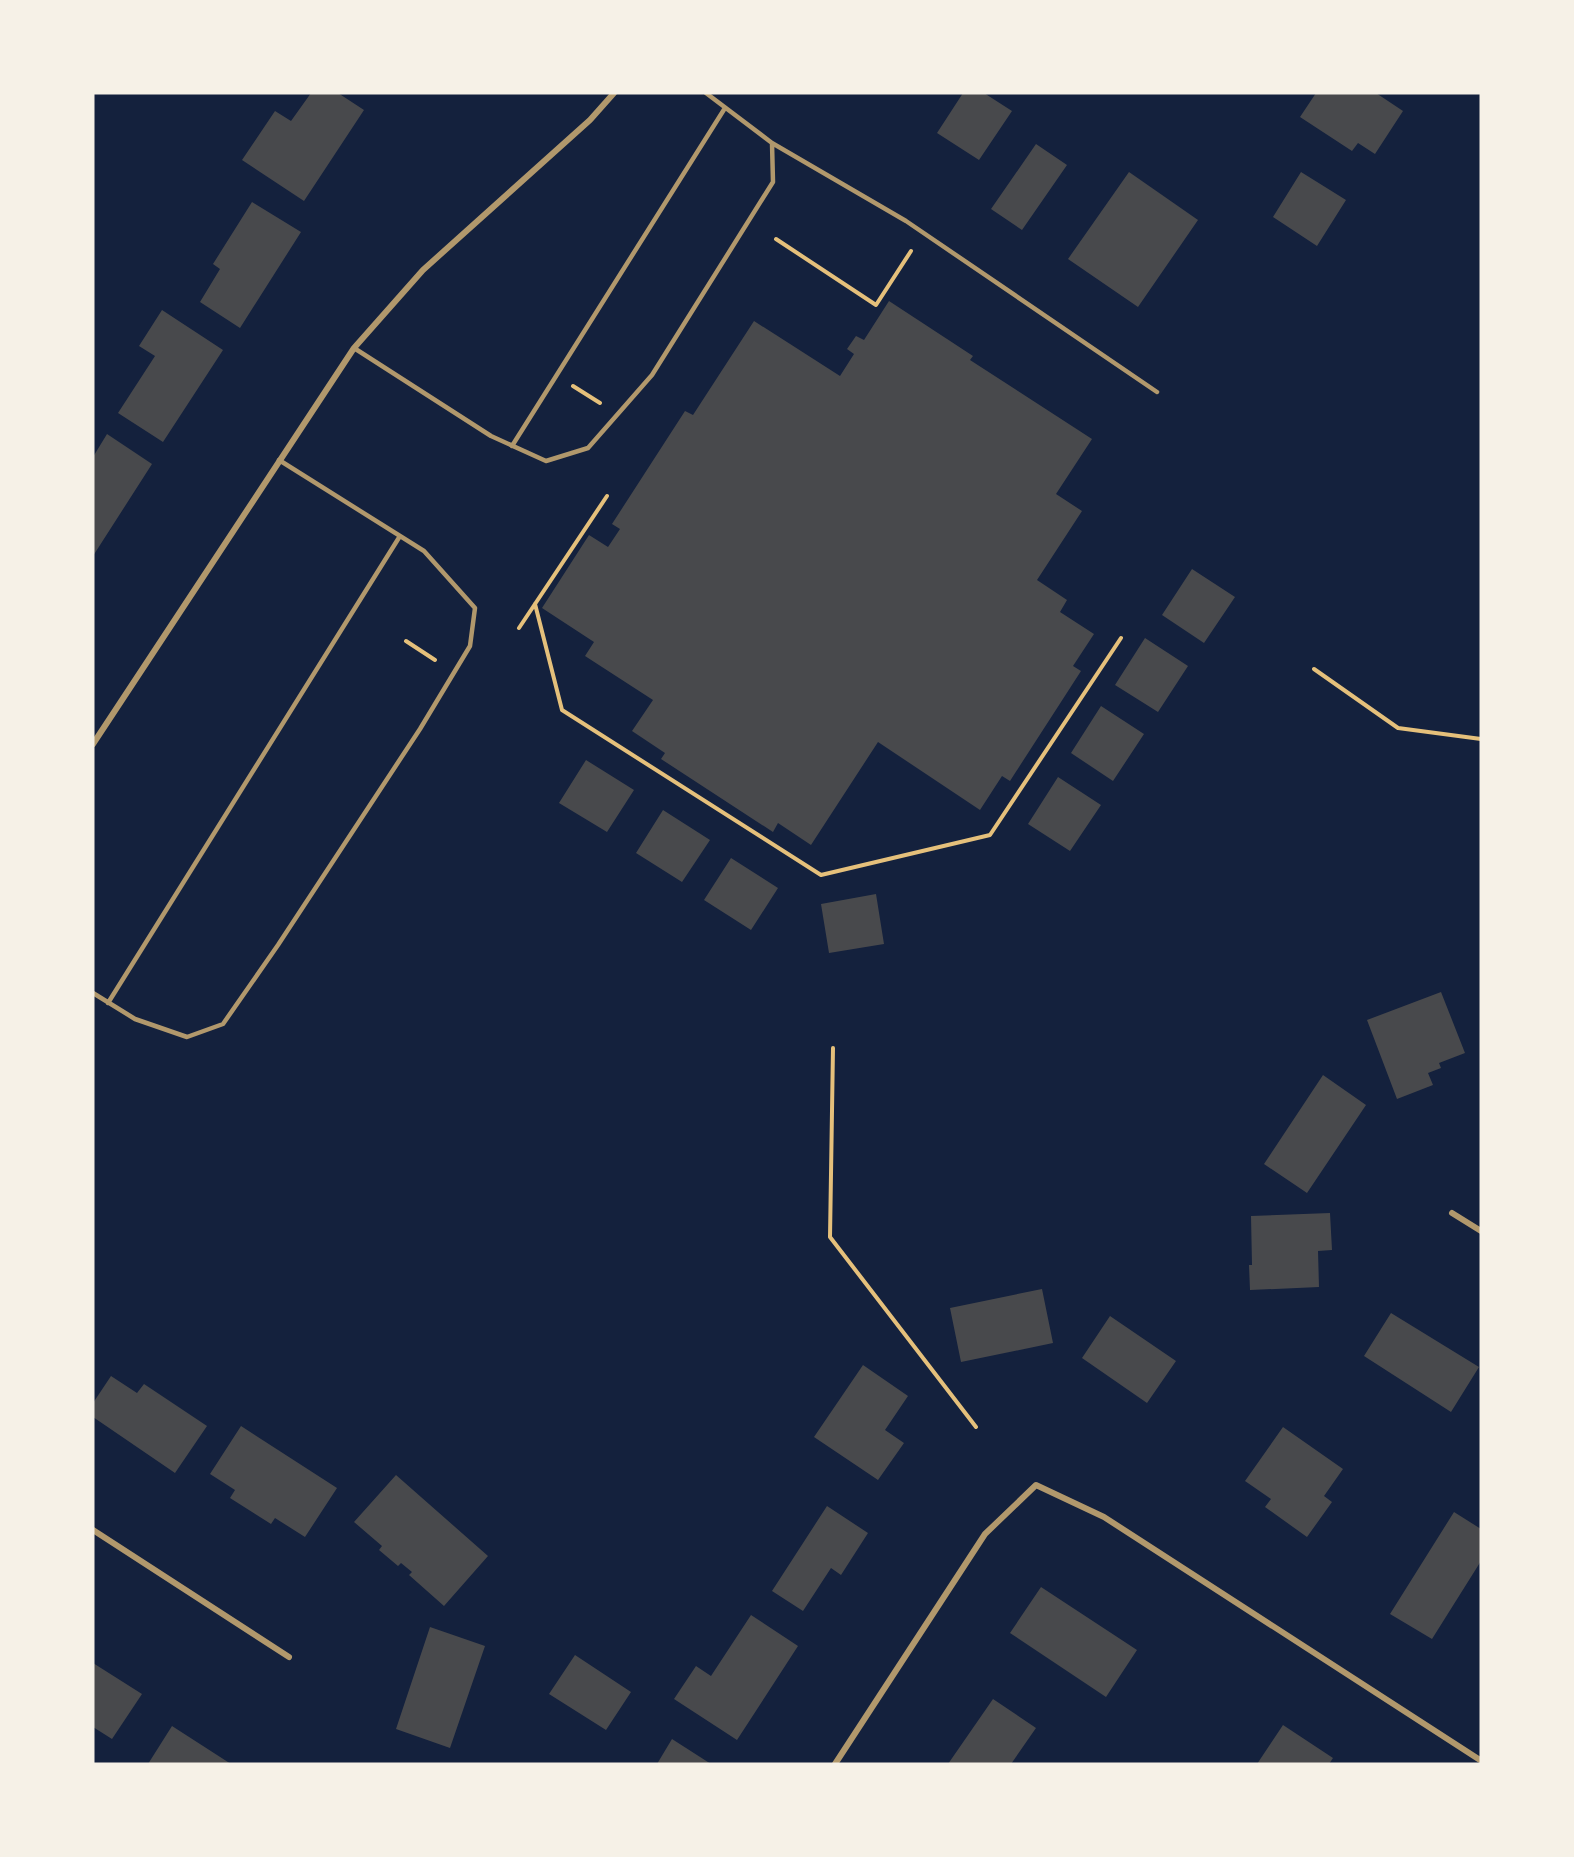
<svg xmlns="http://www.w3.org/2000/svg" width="1574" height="1857" font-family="'Golos Text',sans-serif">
  <rect width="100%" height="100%" fill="#14213d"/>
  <path fill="#48494c" d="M311 93H338L364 110 304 201 242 160 275 111 291 121Z
    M963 93H984L1012 111 979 160 937 133Z
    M1316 93H1376L1403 111 1375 154 1358 143 1352 151 1300 117Z
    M1036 144 1067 165 1022 230 991 209Z
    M1129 172 1198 220 1138 307 1068 259Z
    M1301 172 1346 200 1317 246 1273 217Z
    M252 202 301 232 240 328 200 302 220 269 213 264Z
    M889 301 973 356 970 360 1092 439 1056 494 1082 511 1037 580 1067 600 1060 612 1094 634 1073 666 1081 671 1010 781 1002 776 980 810 878 742 811 845 778 823 773 832 661 759 665 753 632 731 653 700 585 656 594 642 542 608 589 535 608 547 620 529 612 524 685 411 693 415 754 321 840 376 854 354 847 349 856 336 864 340Z
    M162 310 223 350 163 442 118 413 155 356 139 346Z
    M107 434 152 464 93 556V457Z
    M1192 569 1235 597 1204 643 1162 615Z
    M1145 638 1188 666 1158 712 1115 685Z
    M1101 706 1144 734 1113 781 1071 753Z
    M586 760 634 790 607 832 559 803Z
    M1058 777 1101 805 1070 851 1028 824Z
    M663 810 710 840 682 882 636 853Z
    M731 858 778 888 751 930 704 900Z
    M876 894 884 944 829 953 821 904Z
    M1441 992 1465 1053 1439 1063 1441 1068 1428 1073 1433 1085 1397 1099 1367 1020Z
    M1323 1075 1366 1105 1307 1193 1264 1164Z
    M1330 1213 1332 1250 1318 1251 1319 1287 1250 1290 1249 1265H1252L1251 1216Z
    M1042 1289 1053 1343 961 1362 950 1308Z
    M1391 1313 1479 1367 1451 1412 1364 1356Z
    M1110 1316 1176 1361 1147 1403 1082 1358Z
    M863 1365 908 1396 885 1430 904 1443 878 1480 814 1437Z
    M111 1376 137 1393 144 1384 207 1426 175 1473 93 1417V1403Z
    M241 1426 337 1488 305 1537 275 1518 271 1524 230 1498 235 1490 210 1474Z
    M1283 1427 1343 1469 1324 1496 1332 1502 1307 1537 1265 1507 1271 1499 1245 1481Z
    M396 1475 488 1556 444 1606 409 1575 412 1572 401 1563 398 1566 379 1550 382 1546 354 1522Z
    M827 1506 868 1533 841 1575 831 1568 803 1611 772 1591Z
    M1454 1512 1481 1529V1561L1432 1639 1390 1614Z
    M1041 1587 1137 1650 1106 1697 1010 1633Z
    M751 1615 798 1646 737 1740 674 1699 696 1666 711 1676Z
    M430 1627 485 1646 450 1748 396 1729Z
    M575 1655 631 1692 606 1730 549 1694Z
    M93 1663 142 1694 112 1739 93 1727Z
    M993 1699 1036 1728 1011 1764H948Z
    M1283 1725 1333 1758 1329 1764H1257Z
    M172 1726 231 1764H148Z
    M672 1739 711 1764H657Z"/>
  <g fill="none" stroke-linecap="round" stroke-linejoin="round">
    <path stroke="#e5c07b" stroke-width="4" d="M776 239 876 305 911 251
      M573 386 600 403
      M535 604 562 710 821 875 990 835 1121 638
      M519 628 607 496
      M406 641 435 660
      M1314 669 1398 728 1481 739
      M833 1048 830 1237 976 1427"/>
    <path stroke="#b1986c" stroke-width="4.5" d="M772 143 906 221 1157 392
      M354 348 491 436 546 461 588 448 652 375 773 182 772 143 706 93
      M512 446 725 108
      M93 993 135 1019 187 1037 223 1024 278 945 420 729 470 646 475 608 424 551 279 460
      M108 1003 400 536"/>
    <path stroke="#b1986c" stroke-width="6" d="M93 744 354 348 423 270 590 120 614 93
      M1452 1213 1481 1231
      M93 1530 289 1657
      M835 1764 985 1534 1036 1485 1104 1517 1480 1760"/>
  </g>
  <rect width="1574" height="1857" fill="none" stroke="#f6f1e7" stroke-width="189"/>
</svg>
